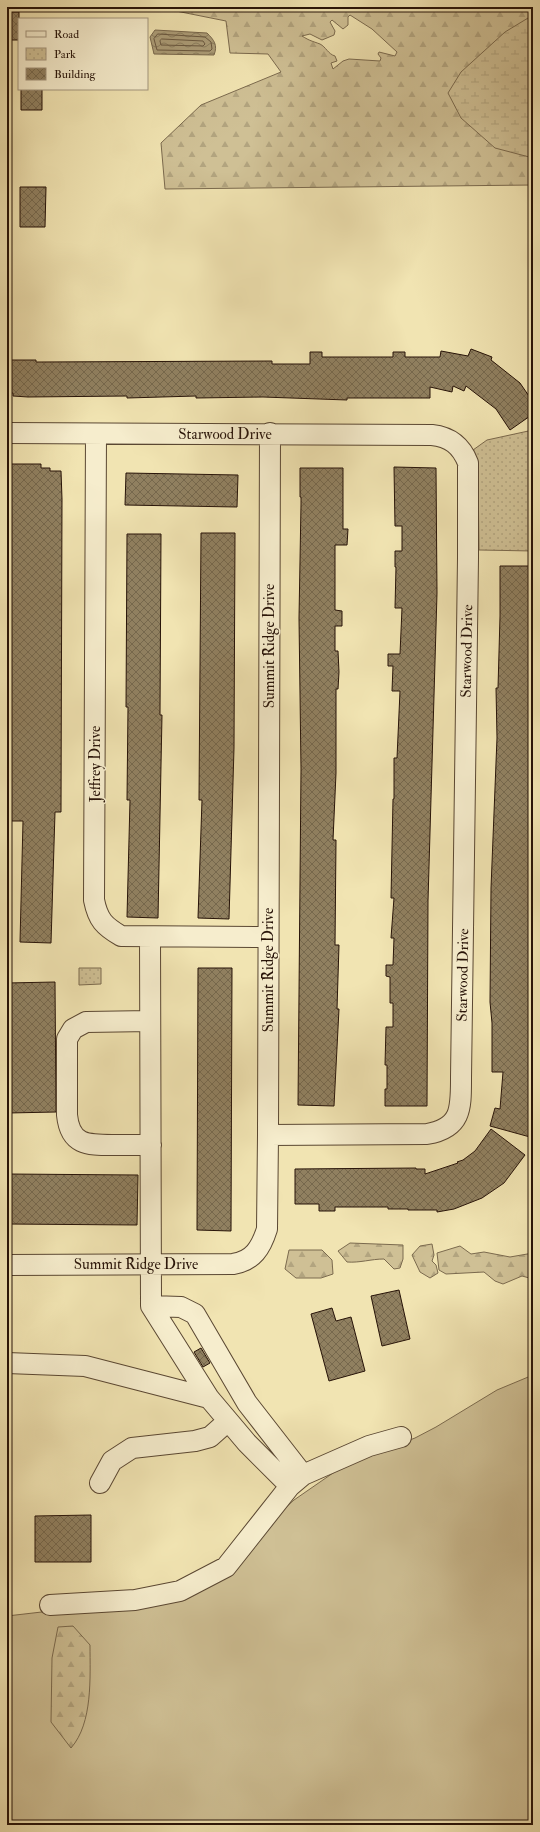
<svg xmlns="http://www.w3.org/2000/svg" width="540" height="1832" font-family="'IM FELL Double Pica',serif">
  <defs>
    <pattern id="forest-firs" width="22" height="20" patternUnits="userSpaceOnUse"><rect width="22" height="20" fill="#cfc095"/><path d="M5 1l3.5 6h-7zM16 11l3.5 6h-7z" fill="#b2a47f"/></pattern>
    <pattern id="wetland-marsh" width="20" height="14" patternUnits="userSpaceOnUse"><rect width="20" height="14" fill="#cfc095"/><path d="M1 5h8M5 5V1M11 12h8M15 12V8" fill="none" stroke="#b2a47f"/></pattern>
    <pattern id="park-dots" width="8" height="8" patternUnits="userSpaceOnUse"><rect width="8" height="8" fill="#cfc095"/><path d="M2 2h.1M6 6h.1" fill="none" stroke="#b2a47f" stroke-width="1.8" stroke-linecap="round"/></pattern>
    <pattern id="water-waves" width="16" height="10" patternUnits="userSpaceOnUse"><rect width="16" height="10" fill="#ac9d78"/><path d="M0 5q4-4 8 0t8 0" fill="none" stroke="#8c7f60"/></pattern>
    <pattern id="building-cross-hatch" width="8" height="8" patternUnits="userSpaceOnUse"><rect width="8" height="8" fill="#908060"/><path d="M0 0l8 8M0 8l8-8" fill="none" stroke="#76684d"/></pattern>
  </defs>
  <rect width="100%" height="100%" fill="#f1e4b2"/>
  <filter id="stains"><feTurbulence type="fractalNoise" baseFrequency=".005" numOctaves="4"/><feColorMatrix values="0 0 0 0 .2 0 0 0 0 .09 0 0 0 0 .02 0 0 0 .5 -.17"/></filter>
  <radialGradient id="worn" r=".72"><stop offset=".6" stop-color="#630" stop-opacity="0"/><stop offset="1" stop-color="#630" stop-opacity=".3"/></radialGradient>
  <path fill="#cfc095" stroke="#7b6a4e" d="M533 1375V1825H7V1616L189 1595 294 1500 346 1464 415 1438 436 1427 497 1390Z"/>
  <path fill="url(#forest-firs)" stroke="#7b6a4e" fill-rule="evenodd" d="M156 7H432V9L434 7H533V185L165 189 161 143 201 105 281 72 268 54 230 53 226 21ZM350 15 372 29 397 52 395 56 379 52 378 54 381 58 380 61 349 59 343 61 333 69 331 63 337 61 335 56C328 54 326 47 320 44 312 41 310 41 302 36L310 34 322 40 334 35 335 31 330 22 332 20 343 29 348 25V17Z
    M350 1243 403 1245V1259L400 1268 394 1269 384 1259C371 1259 360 1263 347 1262L338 1251Z
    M432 1244 434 1255 432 1261 436 1265 438 1273 430 1278 420 1272 412 1255 420 1246Z
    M460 1246 471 1254 484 1252 510 1257 533 1253V1279L522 1276 503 1284 495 1281 484 1272 446 1274 439 1270 437 1253Z
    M289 1250H322L332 1260 333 1274 321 1278H296L285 1269Z
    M73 1626 90 1645C90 1677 93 1723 71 1748L51 1722 52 1658 58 1627Z"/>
  <path fill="url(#wetland-marsh)" stroke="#7b6a4e" d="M533 15V158L495 148 461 118 448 93 461 72 505 32Z"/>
  <path fill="url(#park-dots)" stroke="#7b6a4e" d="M533 430V551L479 550 478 471 473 450 487 440Z
    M79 968H101V984L79 985Z"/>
  <path fill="url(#water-waves)" stroke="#77664b" d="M155 30 207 33C214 40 218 45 214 55L154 54 150 37Z"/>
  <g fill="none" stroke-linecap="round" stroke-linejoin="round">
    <path stroke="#6a5840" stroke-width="1" d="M158 34 205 37 211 42 212 49 210 51 157 50 154 39Z
      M162 39 203 41 205 44 203 46 161 45 160 41Z"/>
  </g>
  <path fill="url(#building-cross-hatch)" stroke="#271308" d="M7 12H19V40H7Z
    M21 89H42V110H21Z
    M20 187H46L45 227H20Z
    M471 349 492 357 491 360 520 383 533 402V414L510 430 496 409 466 386 464 391 453 386 452 392 430 387V398H347V400L263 397 196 398V396L127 398V396L28 397 13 396V393H7V360H36V362L272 361V364H310V352H322V357H393V352H405V357H440L441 351 468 356Z
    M7 464H41V468H50V471H61L62 499 61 812H55L51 943 20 942 23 821H7Z
    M394 467 436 468 437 593 428 901 427 1106H385V1089H387V1065H385L386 1027H393V1003H390V977L386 976V965H393L394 938H391L394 898H391L393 799H394V758H397L400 691H392L393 666H388V654H400L402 608H395L396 567H395V551H402V526H395Z
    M300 468H343V529H348L347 545H335V610L342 611V626H335V651H338L339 672 338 689H336V773L333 840H336L335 945H339L337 1009H339L334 1106 298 1105 301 769 299 618 301 504V497H300Z
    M126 473 238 475 237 507 125 505Z
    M201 533H235L234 748 229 919 198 918 202 800H199Z
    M127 534H161L160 715H162L158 918 127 917 130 800H127L128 707H126Z
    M500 566H533V747L531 771H533V789L532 808H530L529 832H532L529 932H531L530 952H533V1031H531L530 1057 531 1091H533V1126L530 1137 490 1126 495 1108 500 1109 503 1072H492V1023L490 1002 491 888 497 738 496 688H498L500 616Z
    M198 968H232L231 1231 197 1230Z
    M55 982 56 1112 8 1113 7 983Z
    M491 1129 525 1155 504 1183 482 1198 454 1209 437 1212V1210H408V1209H388V1207H335V1211H319V1204H295V1169L416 1168V1169H425V1174L458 1163 457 1162 463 1160 475 1151Z
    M8 1174 138 1175 137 1225 7 1224Z
    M399 1290 410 1339 382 1346 371 1296Z
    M332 1308 336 1321 351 1317 365 1371 329 1381 311 1314Z
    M201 1348 210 1363 203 1367 194 1352Z
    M91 1515V1562H35V1516Z"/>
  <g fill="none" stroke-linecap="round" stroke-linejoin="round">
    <g stroke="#5a4732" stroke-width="22">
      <path id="minor" d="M7 433 432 435C450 437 461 445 468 463V558L461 1078C461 1108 462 1128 427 1134L268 1135
        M96 434 94 900C98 920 104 926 121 936L268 937
        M150 937 151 1306 209 1398 247 1443 290 1486
        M150 1021 86 1022 73 1029 67 1039V1115C70 1145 87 1145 112 1145 125 1145 138 1145 151 1145
        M7 1265 233 1264C253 1261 261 1248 267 1229L268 1135 270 433
        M151 1306 181 1307 195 1314 247 1403 303 1475
        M7 1363 85 1366 209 1398
        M100 1483 112 1461 132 1448 195 1441 210 1437 228 1421
        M50 1605 135 1600 180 1591 226 1567 290 1486 303 1475 369 1446 401 1437"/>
    </g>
    <use href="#minor" stroke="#f6edcd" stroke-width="20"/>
  </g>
  <g text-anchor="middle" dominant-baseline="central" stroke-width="3" stroke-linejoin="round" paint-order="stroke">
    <g font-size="15" fill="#271308" stroke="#f6edcd">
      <text x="225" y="434">Starwood Drive</text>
      <text transform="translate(269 646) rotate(-90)">Summit Ridge Drive</text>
      <text transform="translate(467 651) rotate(-89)">Starwood Drive</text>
      <text transform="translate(95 764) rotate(-90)">Jeffrey Drive</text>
      <text transform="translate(268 970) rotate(-90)">Summit Ridge Drive</text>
      <text transform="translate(463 975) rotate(-89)">Starwood Drive</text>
      <text x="136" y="1264">Summit Ridge Drive</text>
    </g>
  </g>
  <rect width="540" height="1832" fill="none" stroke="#f1e4b2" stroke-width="24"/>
  <rect x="8" y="8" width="524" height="1816" fill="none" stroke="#271308" stroke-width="2"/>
  <rect x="12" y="12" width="516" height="1808" fill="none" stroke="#271308"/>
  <rect x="18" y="18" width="130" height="72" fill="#f6edcd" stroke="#a3967e"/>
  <rect x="26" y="31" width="20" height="6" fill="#f6edcd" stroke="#a3967e"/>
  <text x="54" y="38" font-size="12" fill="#271308">Road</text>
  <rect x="26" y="48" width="20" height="12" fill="url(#park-dots)" stroke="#a3967e"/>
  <text x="54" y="58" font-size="12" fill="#271308">Park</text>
  <rect x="26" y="68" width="20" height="12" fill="url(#building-cross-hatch)" stroke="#a3967e"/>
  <text x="54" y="78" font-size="12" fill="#271308">Building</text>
  <rect width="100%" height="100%" filter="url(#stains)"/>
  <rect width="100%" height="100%" fill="url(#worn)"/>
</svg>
